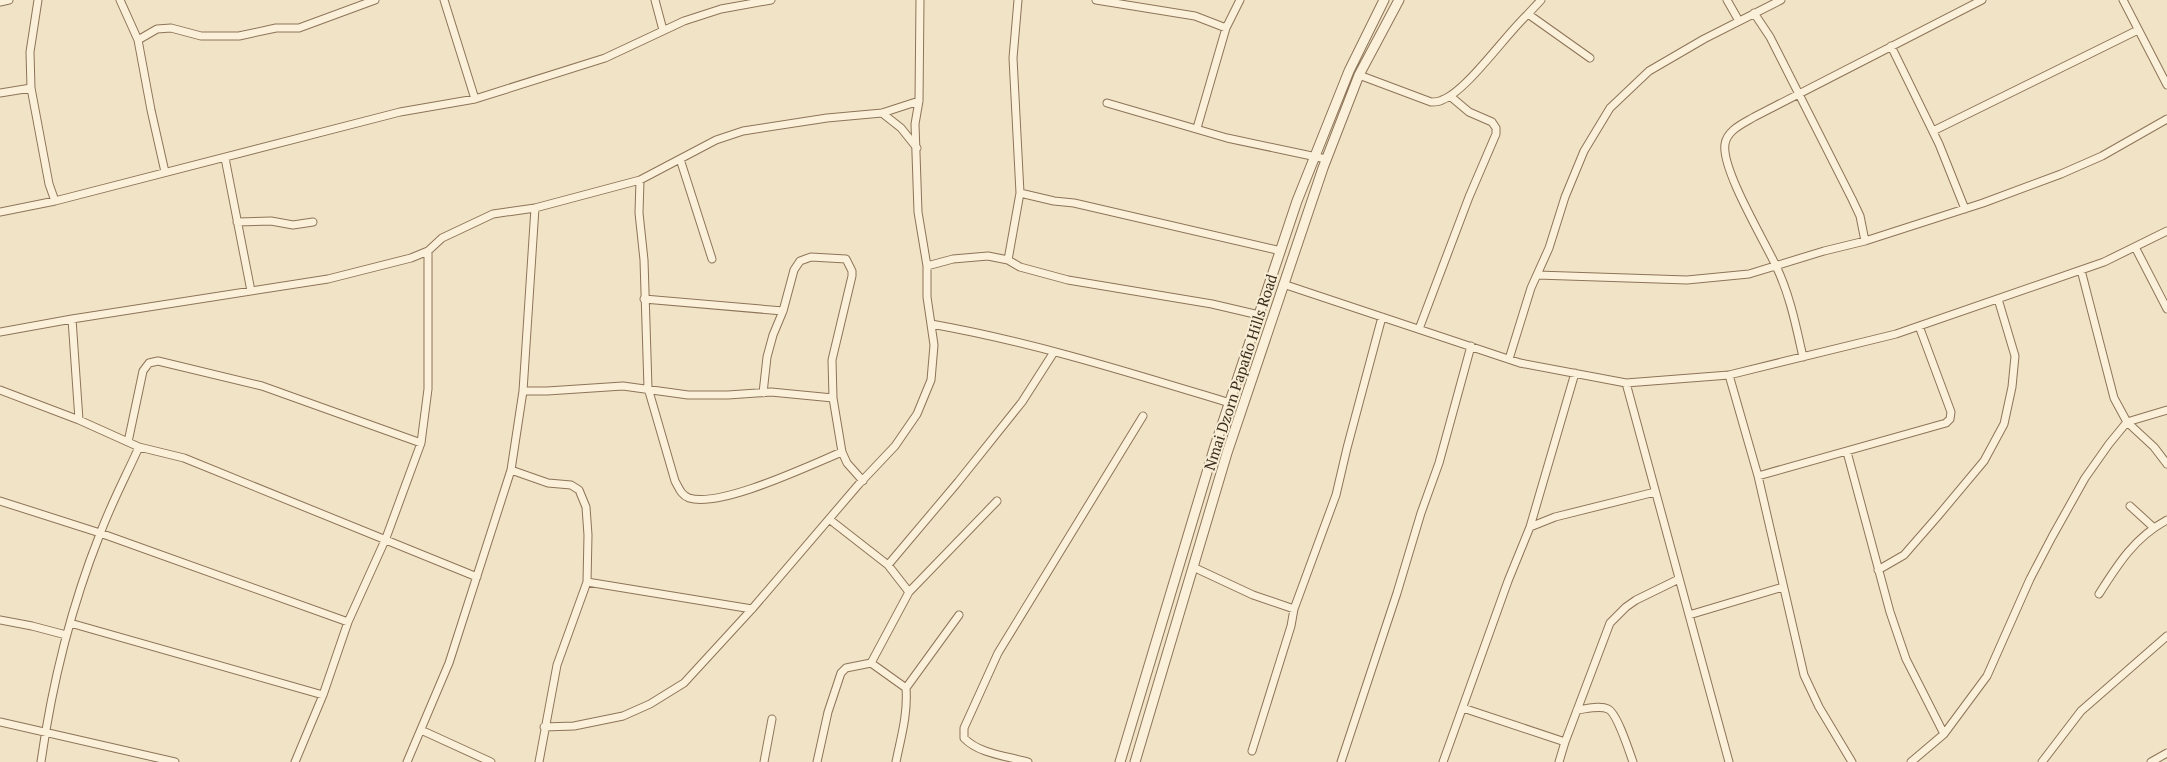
<svg xmlns="http://www.w3.org/2000/svg" width="2167" height="762" font-family="'PT Serif',serif">
  <rect width="100%" height="100%" fill="#f1e3c5"/>
  <g fill="none" stroke-linecap="round" stroke-linejoin="round">
    <g stroke="#8d7459" stroke-width="9">
      <path id="minor" d="M38 0 30 52 31 88 49 184 55 201
        M120 0 138 40 151 110 165 172
        M444 0 475 99
        M655 0 663 30
        M1096 0 1195 16 1226 28
        M1727 0 1739 21
        M2123 0 2167 85
        M0 2 9 0
        M1754 13 1770 37 1852 199 1860 216 1865 241
        M1528 14 1541 0
        M138 40 157 29 171 28 201 36H239L276 28H299L375 0
        M1891 46 1939 144 1965 209
        M1359 75 1431 102C1435 102 1439 102 1442 100 1467 91 1506 34 1528 14L1590 58
        M0 93 31 88
        M1107 103 1227 138 1326 159
        M882 113 901 128 917 148
        M1197 128 1226 28 1240 0
        M1933 131 2138 30
        M225 158 251 291
        M680 159 712 259
        M640 180 639 213 644 260 648 388 675 481C679 488 681 495 689 498 721 508 810 465 842 452
        M1020 193 1054 201 1074 203 1281 251
        M0 212 55 201 400 112 475 99 605 58 684 21 721 9 771 0
        M237 222 271 221 293 225 313 222
        M2135 247 2167 309
        M1008 260 1020 193 1013 58 1018 0
        M927 266 953 259 988 256 1008 260 1020 267 1068 280 1212 304 1259 315
        M2081 270 2114 398 2127 422 2154 447 2167 464
        M1537 275 1687 280 1749 274 1824 251 1865 241 1983 203 2061 174 2102 156 2167 119
        M1283 284 1520 363 1626 383 1729 375 1896 334 2104 262 2167 231
        M644 299 783 311
        M72 319 79 420
        M931 324C1033 342 1131 373 1230 403
        M1419 329 1469 197 1496 134V128L1492 122 1469 112 1450 96
        M0 332 72 319 328 279 411 258 428 251 442 238 493 214 535 208 640 180 716 140 743 131 827 118 882 113 919 101
        M1803 357C1796 326 1790 295 1776 266 1764 240 1721 169 1725 144 1727 130 1744 123 1754 117L1982 0
        M1509 359 1531 288 1549 248 1565 197 1584 151 1610 108 1649 71 1704 39 1781 0
        M1729 375 1758 476 1804 675 1819 707 1852 762
        M1626 383 1729 762
        M0 390 79 420 139 447 184 458 477 577
        M523 391H547L623 386 688 395H728L771 392 833 398
        M763 393 767 357 773 335 783 311 794 270 800 261 811 257 846 259 852 271V276L832 360 833 398 842 452 847 463 863 481
        M128 442 143 371 149 363 158 361 262 386 421 443
        M1847 452 1890 612 1906 659 1944 734
        M511 470 548 483 571 485 579 490 586 507 588 535 587 582 557 665 539 762
        M1758 476 1946 423 1950 419 1951 412 1919 326
        M0 501 100 533 348 622
        M2130 506 2153 527
        M829 519 888 565 909 592
        M1530 527 1575 373
        M888 565 958 482 1022 402 1054 352
        M1193 567 1253 595 1294 609
        M1878 570 1904 555 1938 516 1984 461 2004 424 2012 387 2015 356 1998 299
        M587 582 752 609
        M2099 594C2118 564 2135 537 2167 520
        M1689 615 1783 587
        M0 620 32 626 66 635
        M70 623 323 695
        M871 663 909 592 997 501
        M906 688 959 615
        M1463 708 1565 742
        M1577 710C1586 709 1600 705 1608 709 1617 713 1629 751 1633 762
        M0 722 175 762
        M544 727 574 726 623 716 650 704 684 683 752 609 859 484 895 446 917 414 931 380 934 345 927 297V266L918 212 915 124 919 101 920 0
        M421 730 491 762
        M1252 751 1291 626 1294 609 1336 495 1347 448 1382 317
        M41 762C52 684 71 607 100 534 111 504 126 476 139 447
        M295 762 323 695 348 622 386 538 421 443 428 389V251
        M407 762 449 663 511 470 523 391 535 208
        M764 762 772 719
        M817 762 828 712 841 673 846 668 871 663 906 688C908 714 901 737 896 762
        M1028 762C1007 756 979 754 964 738V728L998 653 1143 416
        M1341 762 1397 593 1421 513 1439 463 1471 346
        M1443 762 1508 581 1530 527 1555 517 1655 492
        M1559 762 1565 742 1610 623 1626 607 1636 600 1679 579
        M1911 762 1944 734 1987 676 2030 579 2052 537 2085 478 2109 444 2127 422 2167 410
        M2042 762 2081 711 2167 636
        M2151 762 2167 753"/>
    </g>
    <g stroke="#8d7459" stroke-width="11">
      <path id="tertiary" d="M1120 762 1214 449 1297 201 1349 71 1384 0
        M1135 762 1227 453 1323 168 1359 75 1399 0"/>
    </g>
    <use href="#minor" stroke="#fbf0d9" stroke-width="7"/>
    <use href="#tertiary" stroke="#fbf0d9" stroke-width="9"/>
  </g>
  <g text-anchor="middle" dominant-baseline="central" stroke-width="4" stroke-linejoin="round" paint-order="stroke">
    <g font-size="15" fill="#3c2c1e" stroke="#f8edd5">
      <text transform="translate(1240 372) rotate(-72)">Nmai Dzorn Papafio Hills Road</text>
    </g>
  </g>
</svg>
